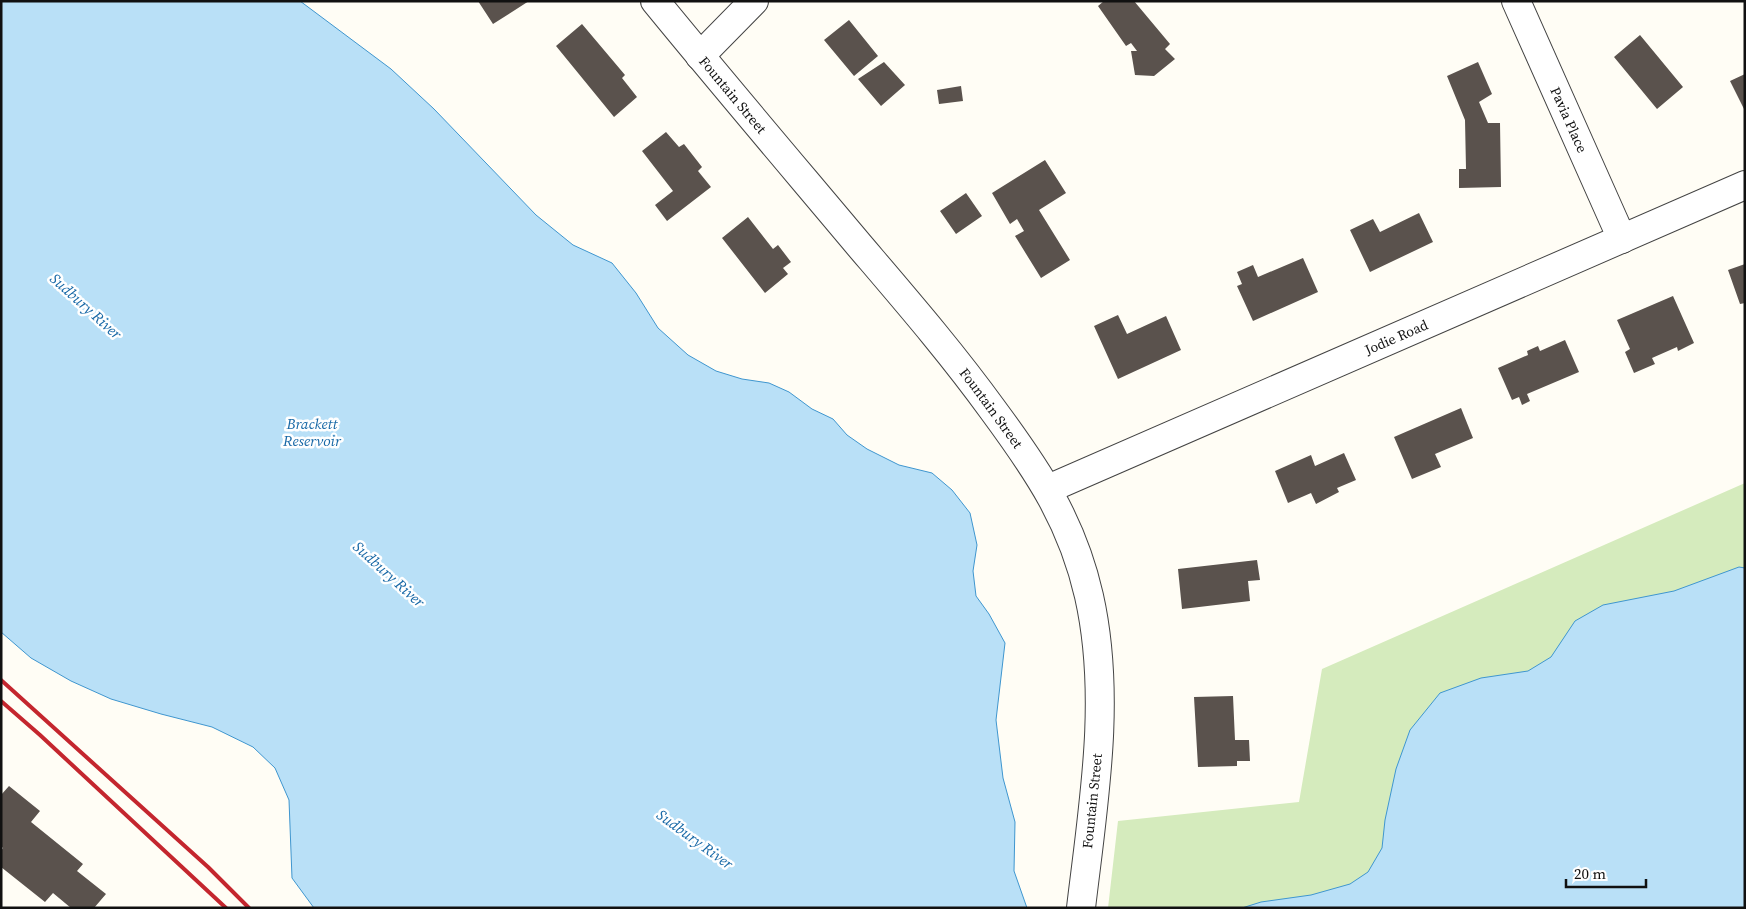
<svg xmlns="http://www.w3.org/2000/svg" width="1746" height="909" font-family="'Source Serif 4',serif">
  <rect width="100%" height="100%" fill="#fffdf5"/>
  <path fill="#d5ebbd" d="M1745 483V908H1108L1118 821 1299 802 1322 669Z"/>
  <path fill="#b9e0f7" stroke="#3f96cf" d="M1 1H300L391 69 434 109 536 215 573 245 612 263 636 293 658 328 688 355 716 371 742 379 769 383 789 392 812 409 833 419 847 435 867 449 899 465 932 473 952 490 970 513 977 545 973 571 976 596 989 614 1005 643 996 720 1003 778 1015 822 1014 871 1027 908H314L292 878 289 800 275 768 253 747 212 727 161 714 111 699 71 681 31 658 1 632Z
    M1739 567 1745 568V908H1242L1261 902 1311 895 1350 884 1368 872 1382 848 1385 820 1396 769 1410 730 1440 693 1481 678 1528 671 1551 657 1575 621 1603 605 1674 591Z"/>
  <path fill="#5a524d" d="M478 1H529L493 24Z
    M1104 1H1134L1170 44 1165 49 1175 59 1154 76 1135 75 1131 51H1137L1131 43 1126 46 1098 6Z
    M849 20 878 56 854 76 824 40Z
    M582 24 625 75 622 78 637 97 614 117 556 46Z
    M1640 35 1683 87 1657 109 1614 57Z
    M884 62 905 85 881 106 858 79Z
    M1478 62 1492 94 1479 102 1488 123H1500L1501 187 1459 188V169H1466L1465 120 1447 76Z
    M1745 74V111L1730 81Z
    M961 86 963 101 939 104 937 90Z
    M666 132 679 147 684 144 702 167 698 171 711 187 667 221 655 205 673 191 642 151Z
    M1045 160 1066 193 1039 210 1070 260 1041 278 1015 236 1024 231 1017 219 1010 224 992 193Z
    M966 193 982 216 956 234 940 211Z
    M1419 213 1433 242 1370 272 1350 230 1373 219 1380 232Z
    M748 217 773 249 778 245 791 262 783 268 788 274 765 293 722 238Z
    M1303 258 1318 292 1253 321 1237 286 1242 284 1237 272 1253 265 1258 277Z
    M1745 264V303L1740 304 1728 270Z
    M1673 296 1694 343 1678 351 1677 347 1652 358 1655 364 1634 373 1625 352 1630 349 1617 320Z
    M1118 315 1127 334 1166 316 1181 350 1118 379 1094 326Z
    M1565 340 1579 372 1527 394 1530 401 1522 405 1519 397 1512 400 1498 368 1528 355 1527 351 1538 346 1540 351Z
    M1461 408 1473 438 1435 454 1441 467 1412 479 1394 437Z
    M1344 453 1356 480 1337 488 1339 492 1316 504 1311 493 1288 503 1275 471 1311 455 1315 466Z
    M1257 560 1260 580 1248 581 1250 601 1182 609 1178 569Z
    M1233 696 1235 740H1249L1250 761H1237V766L1198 767 1194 697Z
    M9 786 40 811 31 822 83 864 77 871 106 894 94 908H71L53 893 45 902 1 867V851L3 848 1 846V795Z"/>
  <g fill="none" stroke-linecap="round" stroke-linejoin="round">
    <g stroke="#444" stroke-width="30">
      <g id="minor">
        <path id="s1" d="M1516 1 1622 239"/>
        <path d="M700 56 754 1"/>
      </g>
    </g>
    <g stroke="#444" stroke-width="30">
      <g id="tertiary">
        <path id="s2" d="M655 1C722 83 791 164 859 245 905 299 951 352 993 410 1038 471 1072 521 1089 596 1112 698 1093 806 1081 908"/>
        <path id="s3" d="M1048 489 1745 185"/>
      </g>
    </g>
    <use href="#minor" stroke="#fff" stroke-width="28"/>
    <use href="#tertiary" stroke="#fff" stroke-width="28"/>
    <path stroke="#c4262e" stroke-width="4" d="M1 680 208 867 249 908
      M1 701 40 735 226 908"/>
  </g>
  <g text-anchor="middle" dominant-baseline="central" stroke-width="5" stroke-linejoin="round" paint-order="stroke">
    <g font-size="14" fill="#111" stroke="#fff">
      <text stroke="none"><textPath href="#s2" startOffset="122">Fountain Street</textPath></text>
      <text stroke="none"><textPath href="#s1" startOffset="130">Pavia Place</textPath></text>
      <text stroke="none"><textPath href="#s3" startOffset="380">Jodie Road</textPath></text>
      <text stroke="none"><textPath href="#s2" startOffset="528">Fountain Street</textPath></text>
      <text transform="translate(1092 801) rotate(-84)">Fountain Street</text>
    </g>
    <g font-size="15" font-style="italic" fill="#1768a6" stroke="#fff">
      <text transform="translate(86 306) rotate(42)">Sudbury River</text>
      <text x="312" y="423">Brackett<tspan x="312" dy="17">Reservoir</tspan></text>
      <text transform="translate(389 574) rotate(42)">Sudbury River</text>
      <text transform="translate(695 839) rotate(36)">Sudbury River</text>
    </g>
  </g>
  <rect width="1746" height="909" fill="none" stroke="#111111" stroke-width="5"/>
  <path d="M1566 879v8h80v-8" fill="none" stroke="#111111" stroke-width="2.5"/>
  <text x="1574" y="879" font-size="15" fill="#111111" stroke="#ffffff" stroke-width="4" paint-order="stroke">20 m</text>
</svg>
